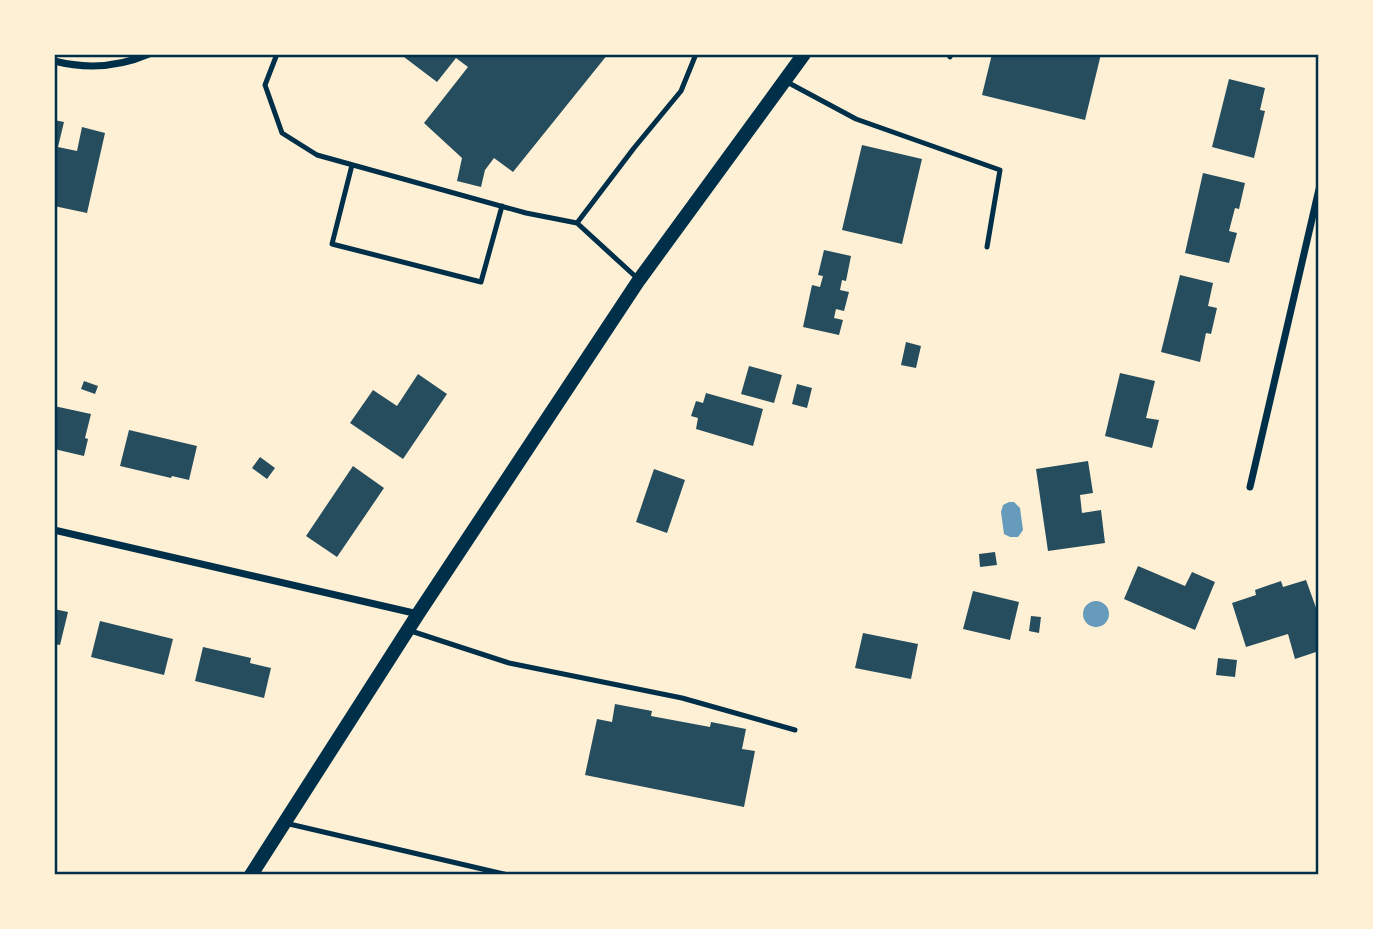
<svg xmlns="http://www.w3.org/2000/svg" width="1373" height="929" font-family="'Golos Text',sans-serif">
  <rect width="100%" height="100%" fill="#fdf0d5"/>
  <path fill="#669bbc" d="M1009 502H1014L1020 508 1023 530 1018 537H1010L1004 534 1001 512 1003 505Z
    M1083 614a13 13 0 1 1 26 0a13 13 0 1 1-26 0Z"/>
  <path fill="#264d5e" d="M400 54H608L513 172 494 158 485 170 481 187 457 181 462 158 424 123 468 67 456 58 437 82Z
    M992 54H1101L1085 120 982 95Z
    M1229 79 1265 88 1260 110 1265 111 1254 158 1212 147Z
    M54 120 64 122 58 147 77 151 82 127 105 133 87 213 54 206Z
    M862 145 922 159 902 244 842 230Z
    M1203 173 1245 183 1239 209 1235 208 1229 231 1237 233 1229 263 1185 253Z
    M824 250 851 256 846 281 842 280 840 290 849 292 844 311 836 309 834 318 843 320 839 335 803 327 812 285 820 287 823 276 818 275Z
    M1180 275 1213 283 1208 306 1217 308 1211 334 1206 333 1200 362 1161 352Z
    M906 342 921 346 916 368 901 365Z
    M749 366 782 375 774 403 741 394Z
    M1120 373 1155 381 1146 418 1159 420 1152 448 1105 436Z
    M418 374 447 394 403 459 350 423 373 390 397 406Z
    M84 381 98 386 95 394 81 389Z
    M797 384 812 388 807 408 792 404Z
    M706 393 763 409 753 446 696 429 698 418 691 416 696 401 703 403Z
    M54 406 91 414 85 438 88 439 84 456 54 449Z
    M129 430 197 446 189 480 172 476 171 478 120 466Z
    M260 457 275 468 267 479 252 468Z
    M1088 461 1093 493 1080 495 1082 513 1101 510 1105 543 1048 551 1036 469Z
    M353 466 384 488 337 557 306 536Z
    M654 469 685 480 667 533 636 522Z
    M995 552 997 565 980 567 979 554Z
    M1138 566 1185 586 1192 572 1215 582 1195 630 1124 599Z
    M1306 580 1319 616V651L1295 659 1288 634 1246 647 1232 603 1256 595 1255 590 1281 581 1283 587Z
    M973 591 1019 602 1010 640 963 629Z
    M54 609 68 612 60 645 54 644Z
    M1031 616 1041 617 1039 633 1029 631Z
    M100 621 173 639 164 675 91 657Z
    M863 633 918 644 911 679 855 668Z
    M203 647 251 658 250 663 271 668 264 698 195 681Z
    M1218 658 1237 660 1235 677 1216 675Z
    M615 704 652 711 651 716 710 727 711 722 746 729 742 749 755 751 744 807 585 775 597 719 612 722Z"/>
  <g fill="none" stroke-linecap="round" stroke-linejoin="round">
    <path stroke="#003049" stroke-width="5" d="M277 54 265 85 282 133 317 155 526 213 577 223 637 278
      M950 57 951 54
      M787 82 856 119 1000 170 987 247
      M352 165 332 244 481 282 502 206
      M577 223 634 148 681 91 696 54
      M411 631 509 663 682 698 795 730
      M285 823 508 875"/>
    <path stroke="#003049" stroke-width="7" d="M54 61C86 69 119 67 149 54
      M1250 487 1319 189
      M54 530 418 614"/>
    <path stroke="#003049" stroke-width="14" d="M251 875 418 614 639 280 804 54"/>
  </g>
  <rect width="1373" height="929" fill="none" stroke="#fdf0d5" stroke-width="112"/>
  <rect x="56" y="56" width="1261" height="817" fill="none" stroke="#003049" stroke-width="2.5"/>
</svg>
